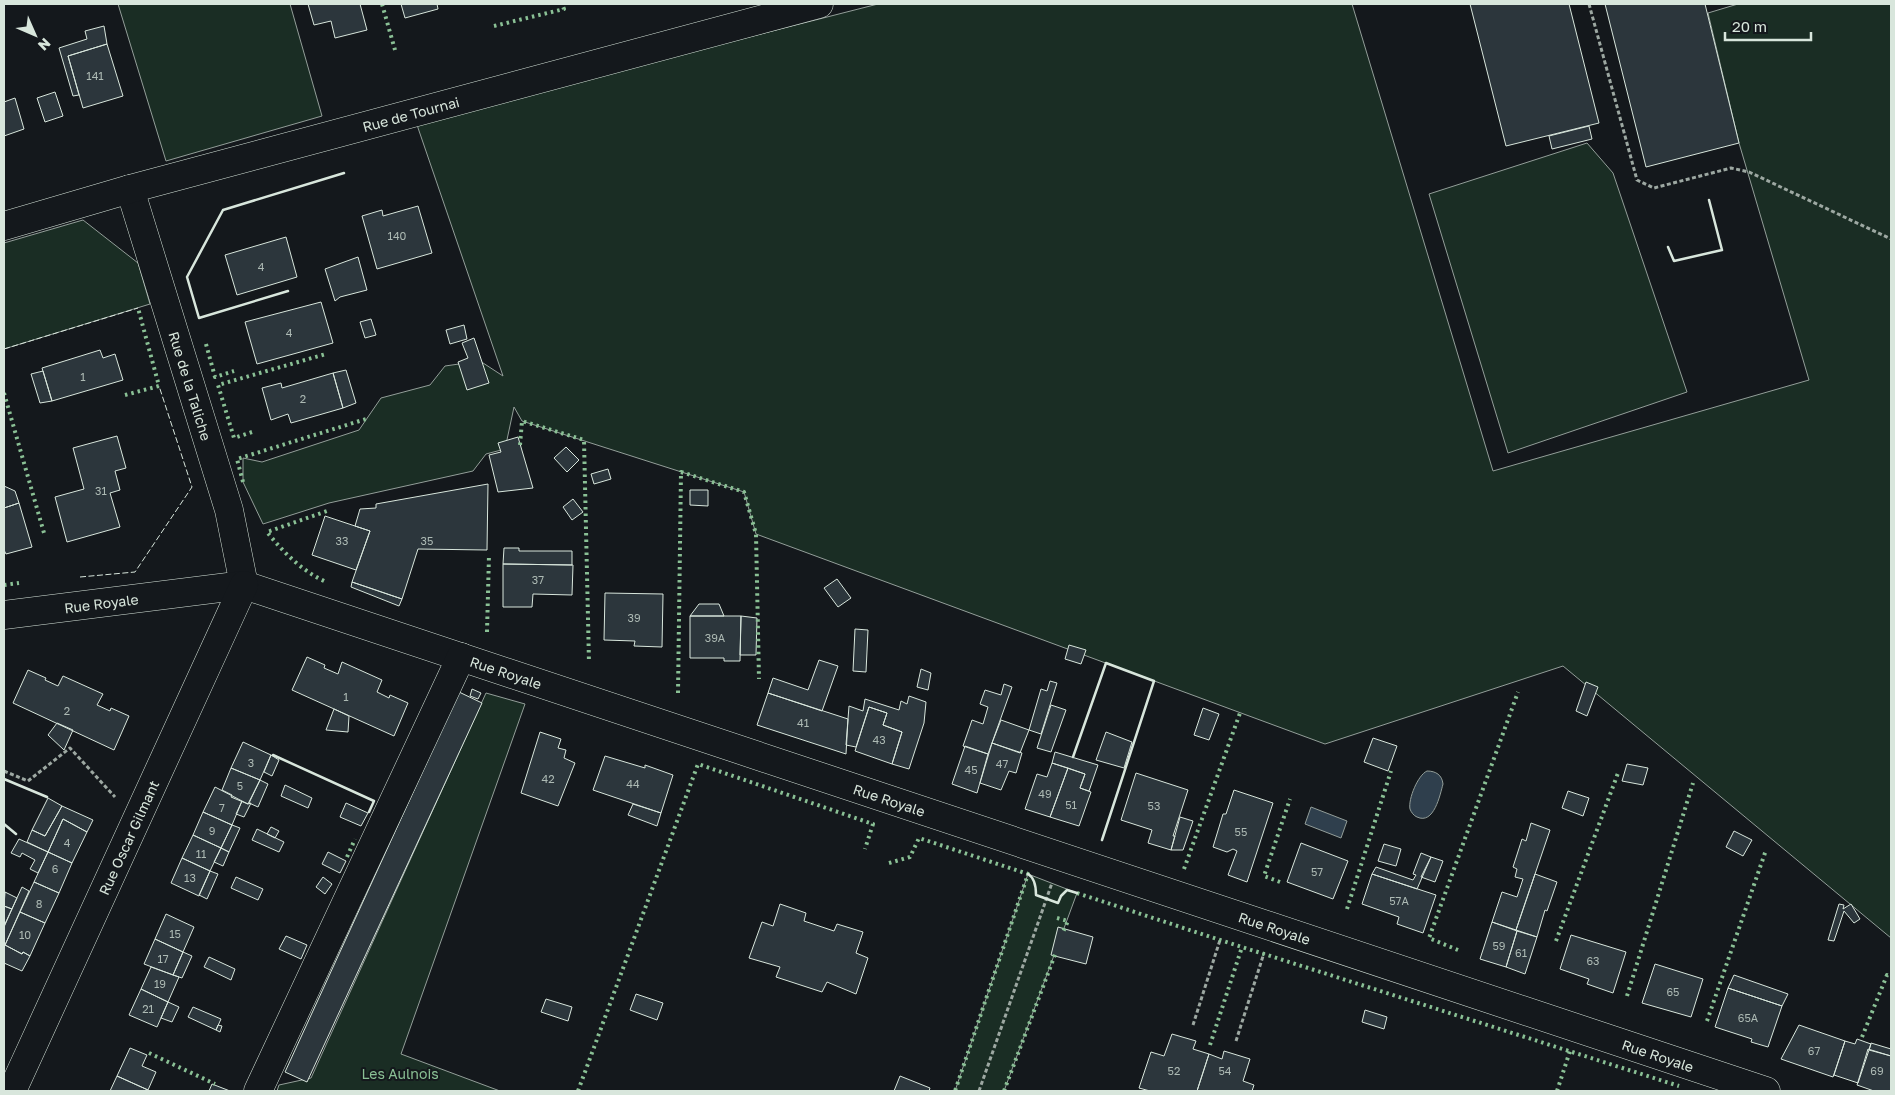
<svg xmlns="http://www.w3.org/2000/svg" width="1895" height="1095" font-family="'Golos Text',sans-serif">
  <rect width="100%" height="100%" fill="#14181c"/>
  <path fill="#1a2d24" stroke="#939e99" d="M118 4H290L322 116 166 161Z
    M878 4H1352L1493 471 1809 380 1739 143 1708 13 1738 4H1891V938L1563 666 1325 744 756 534 744 492 522 421 514 407 505 449 486 454 473 471 329 503 263 524 243 482V458L262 462 359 430 381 398 430 385 445 366 480 361 503 376 416 122Z
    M1587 143 1613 173 1687 392 1508 453 1429 194Z
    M83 220 138 263 150 304 4 349V243Z
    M486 693 525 704 401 1054 500 1091H277L279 1085 311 1078Z
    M1028 874 1077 893 1004 1091H955Z"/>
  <path fill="#2f3f4d" stroke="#939e99" d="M1427 771C1436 771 1442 775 1443 784 1440 795 1434 825 1417 817 1414 816 1411 812 1410 809 1408 799 1418 775 1427 771Z
    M1311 807 1347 821 1341 838 1305 824Z"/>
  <path fill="#2c363c" stroke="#d8e6dc" d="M308 4H360L367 30 335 38 331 21 314 25Z
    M401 4H437L438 9 405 18Z
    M1470 4H1569L1599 123 1506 146Z
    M1605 4H1705L1739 143 1646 167Z
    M104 26 107 44 68 56 79 95 73 96 59 48 87 39 85 31Z
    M107 44 123 96 83 108 68 56Z
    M55 92 63 116 45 122 37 98Z
    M15 98 24 129 4 136V102Z
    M1589 126 1592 139 1552 149 1549 136Z
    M418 206 432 253 377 269 362 216 382 210 383 216Z
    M286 237 297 277 237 295 225 255Z
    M358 257 367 290 340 297 335 301 325 269Z
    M321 302 333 343 257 364 245 322Z
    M371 319 376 335 365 338 360 322Z
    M464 325 467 339 450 344 446 330Z
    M474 338 489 383 467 390 458 362 468 358 462 343Z
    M100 350 103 358 115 354 123 380 52 401 42 368Z
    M346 370 356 403 343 408 333 373Z
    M43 371 52 401 40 403 31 374Z
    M333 373 343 408 291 423 288 414 271 420 262 388 281 383 282 388Z
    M117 436 126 468 115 471 120 490 110 493 120 527 67 542 55 497 84 489 73 448Z
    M518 437 533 488 498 492 489 455 501 452 498 443Z
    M566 447 579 460 567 472 554 458Z
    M608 469 611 479 594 484 591 474Z
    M488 484 487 550 418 549 402 599 352 582 370 531 355 526 360 509 376 508V504Z
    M4 486 15 491 19 503 4 508Z
    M690 490H708V506L690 505Z
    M573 499 583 512 572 520 563 507Z
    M19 503 32 547 6 554 4 550V508Z
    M325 516 370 531 356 570 312 555Z
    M504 548H519V551H572V565L503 564Z
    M503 564 573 565 572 595 533 594 532 607H503Z
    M837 579 851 598 838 607 824 588Z
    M352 582 402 599 399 606 351 587Z
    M605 593 663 594 662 647 634 646 635 641 604 640Z
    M699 604H719L724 616H690Z
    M690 616H741L740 661H724V658H690Z
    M741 616 757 618 756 655H740Z
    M855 629 868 630 866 672 853 671Z
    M1069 645 1086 650 1081 664 1065 659Z
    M307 657 325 665 324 668 338 674 342 662 382 680 377 692 389 698 390 695 408 703 394 736 292 690Z
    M819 660 838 666 822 711 768 693 773 678 808 690Z
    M921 669 931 673 928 690 917 687Z
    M28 670 46 678 45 680 58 686 63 676 103 694 97 705 110 711 111 708 129 716 114 750 13 703Z
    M1050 681 1057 683 1041 734 1029 730 1041 689 1047 691Z
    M1586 682 1598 687 1587 716 1576 711Z
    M1004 684 1012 687 988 754 963 746 972 720 983 724 988 707 980 704 985 690 1001 695Z
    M472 689 481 693 478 699 470 696Z
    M459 692 482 703 307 1082 285 1072Z
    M768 693 848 719 846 754 757 725Z
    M909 696 926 702 924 723 909 769 892 764 902 732 883 725 887 713 869 707 856 747 846 745 849 706 863 711 865 699 899 710 901 701 907 704Z
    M1051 705 1066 710 1051 752 1037 748Z
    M869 707 887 713 883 725 902 732 892 764 855 751Z
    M1203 708 1219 714 1209 740 1194 735Z
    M334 709 349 716 348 732 326 730Z
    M1001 720 1029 730 1020 753 992 743Z
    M57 723 73 730 64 750 48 735Z
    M540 732 561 739 558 748 566 750 564 758 575 763 558 806 521 793Z
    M1106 732 1132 742 1124 768 1096 760Z
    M1373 738 1397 746 1388 771 1364 762Z
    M243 742 271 755 260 780 231 768Z
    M992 743 1022 753 1016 773 1009 771 1001 790 980 783Z
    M965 746 988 754 977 793 952 784Z
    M1055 752 1098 765 1089 791 1080 788 1085 774 1052 763Z
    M271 755 279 760 272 776 264 772Z
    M605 756 645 768V765L673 775 661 813 593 790Z
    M1052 763 1068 768 1050 817 1025 809 1037 774 1047 777Z
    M1627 764 1648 768 1643 785 1622 781Z
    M231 768 260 780 248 804 231 797 232 795 222 790Z
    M1068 768 1085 774 1080 788 1091 792 1079 826 1050 817Z
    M1136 773 1188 790 1173 836H1175L1171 850 1148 843 1152 830 1121 820Z
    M260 780 268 784 258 807 249 803Z
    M285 785 312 798 308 808 281 796Z
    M215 787 242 801 232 825 203 812Z
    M1234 790 1273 803 1247 882 1228 875 1237 851 1233 849 1227 852 1213 847 1223 814H1226Z
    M1568 791 1589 798 1583 816 1562 808Z
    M48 798 62 806 45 836 32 830Z
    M242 801 248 804 251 803 244 817 236 814Z
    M346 803 368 813 361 826 340 817Z
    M633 804 661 813 657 826 628 815Z
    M62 806 93 820 87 832 63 819 48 852 27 842 32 830 45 836Z
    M203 812 232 825 221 848 193 835Z
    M1180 817 1193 821 1183 850H1171Z
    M63 819 87 832 72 863 48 852Z
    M1531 823 1550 830 1516 930 1492 922 1502 892 1517 897 1523 879 1515 877 1517 869 1513 867 1522 839 1526 841Z
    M232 825 240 828 229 852 221 848Z
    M271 827 279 831 275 838 267 834Z
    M257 829 284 842 279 852 252 840Z
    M1734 831 1752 840 1743 856 1726 847Z
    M193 835 221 848 210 871 182 858Z
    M19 839 48 852 38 873 30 869 35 860 22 853 20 857 11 853Z
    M1301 843 1348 861 1333 899 1287 882Z
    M1384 844 1401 849 1396 866 1378 861Z
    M221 848 229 852 223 866 214 862Z
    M48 852 72 863 59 893 34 882Z
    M328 852 346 861 340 873 322 864Z
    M1421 853 1431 857 1417 889 1372 874 1376 867 1413 880 1416 875 1413 874Z
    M1431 857 1443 861 1435 882 1421 877Z
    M182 858 210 871 199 896 171 883Z
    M210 871 218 874 207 899 199 895Z
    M1372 874 1436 895 1423 933 1397 924 1399 917 1362 904Z
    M1535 874 1557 882 1547 911 1545 910 1537 937 1516 930Z
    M236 877 263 889 258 900 231 888Z
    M323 877 332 884 325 894 316 887Z
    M34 882 59 893 45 923 20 912Z
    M22 887 29 891 5 945 22 954 23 952 30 956 22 971 4 963V926Z
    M5 892 17 898 12 909 4 906Z
    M780 904 806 913 804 921 834 931 837 924 863 932 856 953 868 958 856 994 827 982 822 992 776 977 780 967 749 958 762 922 773 926Z
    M1839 904 1844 905 1843 909 1851 904 1860 919 1854 923 1844 911 1834 941 1828 940Z
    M4 906 12 909 4 927Z
    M20 912 45 923 30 956 23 952 22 954 5 945Z
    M166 914 194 927 183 952 155 939Z
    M1492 922 1517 931 1506 967 1480 959Z
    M1058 927 1093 937 1086 964 1051 955Z
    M1517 931 1537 937 1525 974 1506 967Z
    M1571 935 1626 952 1613 993 1587 984 1589 979 1560 969Z
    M286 936 307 945 301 959 279 949Z
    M155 939 183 952 173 975 144 964Z
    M183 952 192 956 182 978 173 975Z
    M209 957 235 969 231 980 204 967Z
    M1655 964 1703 979 1691 1017 1642 1003Z
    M151 967 179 977 168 1002 141 989Z
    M1734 975 1788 994 1782 1006 1728 988Z
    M1728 988 1782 1006 1768 1047 1751 1042 1752 1039 1715 1027Z
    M141 989 168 1002 157 1027 129 1015Z
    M636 994 663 1003 657 1020 630 1010Z
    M546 999 572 1007 568 1021 541 1012Z
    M168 1002 179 1007 172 1022 161 1018Z
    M193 1007 221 1019 216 1030 188 1017Z
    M1365 1010 1387 1017 1384 1029 1362 1022Z
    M218 1025 222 1026 220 1032 216 1030Z
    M1799 1025 1845 1041 1833 1077 1781 1059Z
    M1172 1034 1196 1041 1193 1049 1209 1054 1197 1091H1150L1139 1088 1151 1052 1164 1056Z
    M1857 1039 1871 1044 1858 1083 1834 1075 1845 1041 1855 1044Z
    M1871 1043 1891 1049V1056L1869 1050Z
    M130 1048 147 1055 142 1066 156 1072 148 1090 117 1076Z
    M1868 1049 1891 1056V1091H1874L1857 1085Z
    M1224 1051 1250 1059 1243 1081 1254 1085 1252 1091H1197L1209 1054 1222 1059Z
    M117 1076 148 1090 147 1091H110Z
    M900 1076 930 1088 929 1091H894Z
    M212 1084 230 1091H209Z"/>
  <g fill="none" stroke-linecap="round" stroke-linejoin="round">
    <g stroke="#d8e6dc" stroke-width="29">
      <g id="minor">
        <path id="s1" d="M130 189 229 510 244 585"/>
        <path id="s2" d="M4 615 244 585 1766 1091"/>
        <path id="s3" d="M12 1091 244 585"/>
        <path d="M258 1091 461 657"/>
      </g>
    </g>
    <g stroke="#d8e6dc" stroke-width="29">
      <g id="major">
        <path id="s4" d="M4 226 130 189 819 4"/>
      </g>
    </g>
    <path stroke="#9da8a2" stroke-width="3" stroke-dasharray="4 2.5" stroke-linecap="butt" d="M1589 4 1637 180 1654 188 1731 168 1749 172 1891 239
      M4 771 28 781 70 748 115 797
      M1193 1025 1220 940
      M1236 1041 1264 953
      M979 1091 1052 883"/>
    <use href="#minor" stroke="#14181c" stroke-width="28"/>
    <use href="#major" stroke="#14181c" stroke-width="28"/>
    <path stroke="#8ac095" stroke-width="4" stroke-dasharray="2.5 4" stroke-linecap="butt" d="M382 4 395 50
      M494 26 564 9 562 4
      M206 344 215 377 234 371
      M4 393 44 533
      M125 395 159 386 138 308
      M252 432 234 438 218 385 326 354
      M520 445 522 421 584 440 589 663
      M243 482 237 459 366 419
      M324 581C301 570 283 552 267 532L330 510
      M4 585 19 583
      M487 632 489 555
      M678 693 681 472 744 492 756 534 759 679
      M347 857 355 839
      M889 863 910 857 919 838 1028 874 955 1091
      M1184 869 1240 713
      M1280 882 1264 876 1290 799
      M1077 893 1220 940 1679 1086
      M1347 909 1391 771
      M1057 918 1068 921 1063 932
      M1556 941 1618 773
      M1458 950 1429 938 1518 692
      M1627 996 1693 783
      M1707 1021 1766 850
      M1862 1037 1887 975 1891 977
      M1210 1045 1242 947
      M149 1053 215 1084
      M578 1091 698 764 873 824 865 849
      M1004 1091 1056 952
      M1557 1091 1570 1051"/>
    <path stroke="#d8e6dc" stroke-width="1" stroke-dasharray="6 2.5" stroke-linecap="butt" d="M4 349 138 308
      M80 577 135 572 192 487 159 386"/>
    <path stroke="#d8e6dc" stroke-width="2.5" d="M1668 247 1674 261 1722 250 1709 200
      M288 291 199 318 187 277 223 210 344 173
      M273 755 374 801 369 812
      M1073 757 1106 663 1154 681 1102 840
      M4 779 47 797
      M4 824 16 834
      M1028 874C1035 878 1036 887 1036 895L1058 903 1061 896 1067 890 1077 893"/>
  </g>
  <g text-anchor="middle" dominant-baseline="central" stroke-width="4" stroke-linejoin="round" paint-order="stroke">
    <g font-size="11" fill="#adbab4">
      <text x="95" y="75">141</text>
      <text x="397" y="235">140</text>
      <text x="261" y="266">4</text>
      <text x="289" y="332">4</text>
      <text x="83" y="376">1</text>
      <text x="303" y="398">2</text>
      <text x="101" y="490">31</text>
      <text x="342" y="540">33</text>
      <text x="427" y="540">35</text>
      <text x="538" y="579">37</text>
      <text x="634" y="617">39</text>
      <text x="715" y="637">39A</text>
      <text x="346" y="696">1</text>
      <text x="67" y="710">2</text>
      <text x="803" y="722">41</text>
      <text x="879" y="739">43</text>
      <text x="251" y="762">3</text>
      <text x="1002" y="763">47</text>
      <text x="971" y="769">45</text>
      <text x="548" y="778">42</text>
      <text x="633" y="783">44</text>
      <text x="240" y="785">5</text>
      <text x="1045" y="793">49</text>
      <text x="1071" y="804">51</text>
      <text x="1154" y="805">53</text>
      <text x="222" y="807">7</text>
      <text x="212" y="830">9</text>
      <text x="1241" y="831">55</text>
      <text x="67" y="842">4</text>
      <text x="201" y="853">11</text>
      <text x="55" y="868">6</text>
      <text x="1317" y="871">57</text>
      <text x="190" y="877">13</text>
      <text x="1399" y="900">57A</text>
      <text x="39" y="903">8</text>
      <text x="175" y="933">15</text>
      <text x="25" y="934">10</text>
      <text x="1499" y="945">59</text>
      <text x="1521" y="952">61</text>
      <text x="163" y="958">17</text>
      <text x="1593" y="960">63</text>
      <text x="160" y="983">19</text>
      <text x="1673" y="991">65</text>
      <text x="148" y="1008">21</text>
      <text x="1748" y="1017">65A</text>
      <text x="1814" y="1050">67</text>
      <text x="1174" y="1070">52</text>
      <text x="1225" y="1070">54</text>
      <text x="1877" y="1070">69</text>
    </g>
    <g font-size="14" fill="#d8e6dc" stroke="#14181c">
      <text stroke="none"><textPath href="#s4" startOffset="422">Rue de Tournai</textPath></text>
      <text stroke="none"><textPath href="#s1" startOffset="206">Rue de la Taliche</textPath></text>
      <text stroke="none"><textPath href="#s2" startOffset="98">Rue Royale</textPath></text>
      <text stroke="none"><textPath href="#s2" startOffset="518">Rue Royale</textPath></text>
      <text stroke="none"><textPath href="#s2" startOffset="922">Rue Royale</textPath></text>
      <text stroke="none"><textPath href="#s3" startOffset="279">Rue Oscar Gilmant</textPath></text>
      <text stroke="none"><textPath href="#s2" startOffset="1328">Rue Royale</textPath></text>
      <text stroke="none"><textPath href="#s2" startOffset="1732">Rue Royale</textPath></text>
    </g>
    <g font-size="14" fill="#8ac095" stroke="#14181c">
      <text x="400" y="1073">Les Aulnois</text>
    </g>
  </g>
  <rect width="1895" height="1095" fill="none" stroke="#d8e6dc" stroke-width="10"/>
  <g transform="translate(35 35) rotate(135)" stroke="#14181c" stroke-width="4" paint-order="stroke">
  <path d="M0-4L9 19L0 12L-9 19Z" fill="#d8e6dc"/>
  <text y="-8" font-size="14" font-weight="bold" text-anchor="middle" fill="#d8e6dc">N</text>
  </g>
  <path d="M1725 32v8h86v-8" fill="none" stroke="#d8e6dc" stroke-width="2.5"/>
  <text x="1732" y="32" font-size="15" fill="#d8e6dc" stroke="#14181c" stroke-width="4" paint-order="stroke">20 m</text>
</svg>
